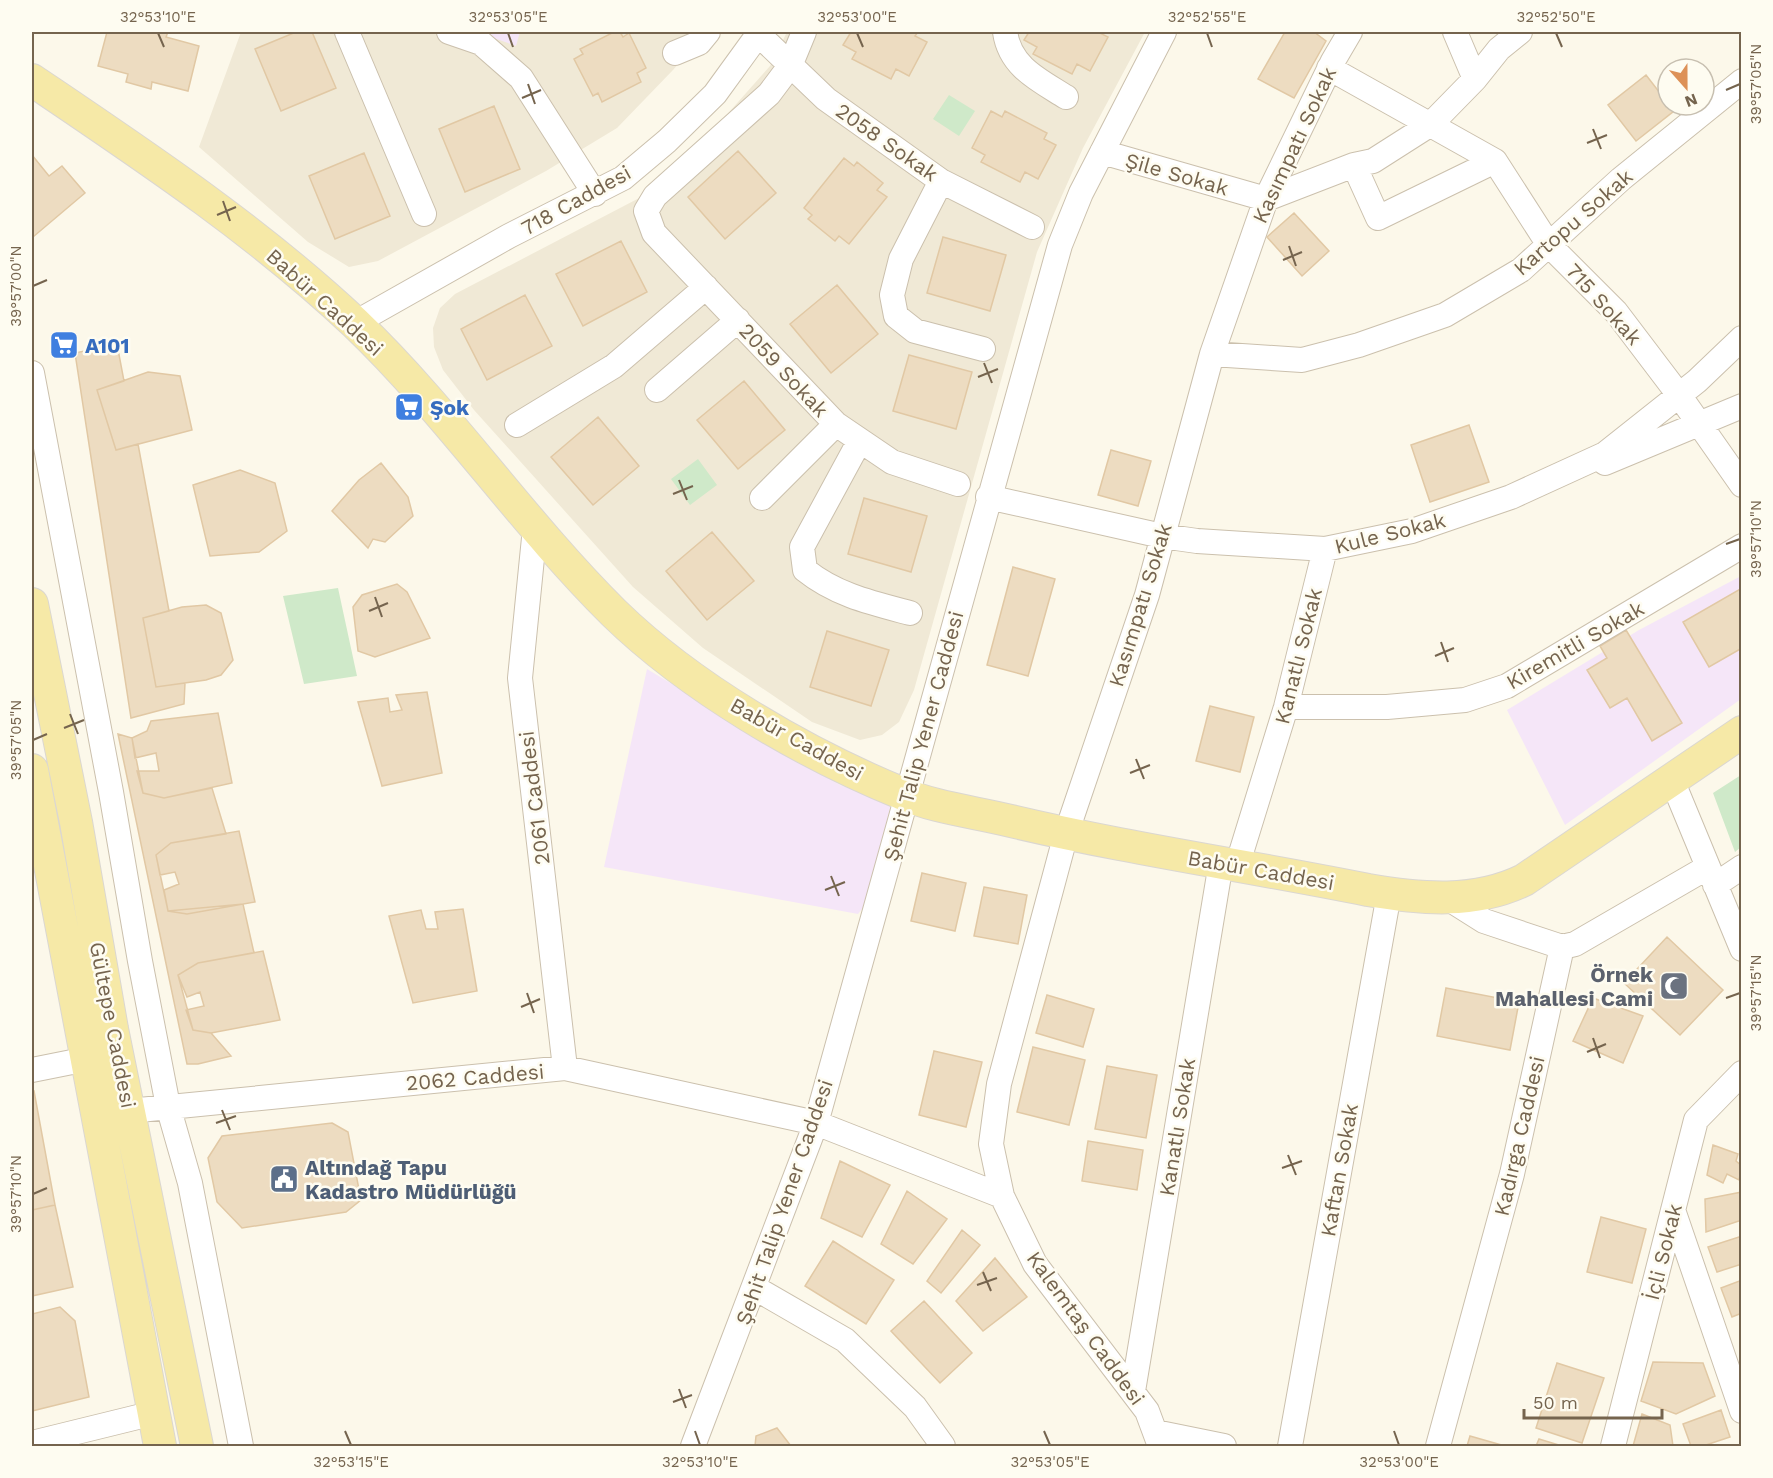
<svg xmlns="http://www.w3.org/2000/svg" width="1773" height="1478" font-family="'Work Sans',sans-serif">
  <rect width="100%" height="100%" fill="#fcf8ea"/>
  <path fill="#f0e9d6" d="M241 32H706L673 70 617 128 546 171 378 261 349 267 308 242 199 147Z
    M787 32H1145L1083 148 1037 252 914 690 899 722 882 735 860 740 812 722 703 648 633 587 474 410 443 370 434 347 433 328 440 308 455 294 645 195 707 137 770 66Z"/>
  <path fill="#f5e6f8" d="M477 32H520L516 46Z
    M1741 576V699L1565 825 1507 710 1639 630Z
    M647 669 840 785 891 804 866 904 858 914 604 867Z"/>
  <path fill="#cfe9c9" d="M949 95 975 111 959 136 933 119Z
    M698 459 717 485 690 505 671 479Z
    M338 588 357 676 304 684 283 596Z
    M1741 775V847L1735 852 1713 793Z"/>
  <path fill="#eddcc1" stroke="#e1c8a4" stroke-width="1.5" d="M107 32H168L166 37 199 46 188 91 152 82 151 89 126 82 128 74 98 66Z
    M296 32H312L336 88 281 111 255 49Z
    M614 32H620L623 37 629 33 646 68 637 73 641 82 602 102 598 93 593 96 574 59 583 54 580 49Z
    M851 32H918L915 36 927 42 909 76 896 69 891 79 852 59 856 52 843 45Z
    M1029 32H1098L1108 37 1090 71 1077 64 1072 74 1033 54 1037 47 1024 40Z
    M1285 32H1314L1326 41 1294 98 1258 79Z
    M1646 75 1674 111 1636 141 1608 105Z
    M494 106 520 169 465 192 439 129Z
    M991 111 1002 117 1005 111 1047 133 1044 139 1056 145 1038 179 1025 172 1020 182 981 162 985 155 972 148Z
    M738 151 776 193 725 239 688 197Z
    M364 153 390 216 335 239 309 176Z
    M32 155 49 176 62 166 85 193 33 237Z
    M844 158 854 166 857 162 883 183 877 190 887 197 849 244 839 236 835 241 808 219 812 215 804 208Z
    M1294 213 1329 251 1302 276 1267 237Z
    M943 237 1006 255 990 311 927 293Z
    M621 241 647 292 583 326 556 274Z
    M837 285 878 334 831 373 790 324Z
    M525 295 552 346 487 380 461 329Z
    M117 344 124 381 97 390 116 450 138 444 169 611 143 618 156 687 185 683 184 704 131 718 75 353Z
    M909 355 972 372 956 429 893 411Z
    M148 372 180 376 192 430 116 450 97 390Z
    M744 381 785 430 738 469 697 420Z
    M598 417 639 466 593 505 551 457Z
    M1469 425 1489 482 1430 502 1411 445Z
    M1111 450 1151 461 1138 506 1098 495Z
    M381 463 408 497 413 516 385 542 373 539 368 548 332 511 359 480Z
    M240 470 275 483 287 531 259 552 210 556 193 485Z
    M864 498 927 516 911 572 848 554Z
    M712 532 754 581 707 620 666 571Z
    M1013 567 1055 579 1028 676 987 665Z
    M397 584 407 592 430 638 375 657 358 651 353 607 362 595Z
    M1742 588V648L1709 667 1683 622Z
    M206 605 221 613 233 660 221 675 206 680 156 687 143 618 182 607Z
    M1626 630 1682 723 1652 741 1627 698 1610 708 1587 670 1607 658 1600 646Z
    M827 631 889 650 871 706 810 687Z
    M427 692 442 773 382 786 358 702 388 698 390 712 402 710 396 695Z
    M1210 706 1254 717 1240 772 1196 761Z
    M218 713 232 783 164 798 143 793 137 771H159L156 753 135 758 132 738 147 731 151 721Z
    M118 734 132 738 143 793 164 798 212 788 226 834 171 843 156 855 168 911 243 904 254 953 198 963 178 975 193 1030 211 1033 231 1056 198 1064H187Z
    M239 831 255 902 187 914 168 911 164 890 179 884 175 872 160 875 156 855 171 843Z
    M922 873 966 883 955 931 911 921Z
    M984 887 1027 895 1018 944 974 936Z
    M463 909 477 991 413 1003 389 916 421 910 426 929H438L435 912Z
    M1667 937 1723 990 1680 1035 1624 983Z
    M263 951 280 1020 211 1033 193 1030 186 1010 204 1006 200 992 187 997 178 975 198 963Z
    M1446 988 1519 1002 1510 1050 1437 1036Z
    M1047 995 1094 1009 1083 1047 1036 1033Z
    M1593 998 1643 1016 1623 1063 1573 1041Z
    M1033 1047 1085 1060 1069 1125 1017 1112Z
    M934 1051 982 1062 966 1127 919 1115Z
    M1107 1066 1157 1075 1146 1138 1095 1129Z
    M34 1091 55 1205 32 1210V1092Z
    M332 1123 348 1132 361 1200 346 1212 242 1228 217 1202 208 1158 222 1136Z
    M1088 1141 1143 1150 1137 1190 1082 1181Z
    M1713 1145 1738 1154 1736 1161 1742 1166 1739 1180 1727 1174 1723 1183 1707 1175Z
    M840 1161 890 1185 862 1237 821 1218Z
    M907 1191 947 1219 913 1264 881 1244Z
    M1742 1192V1220L1706 1232 1705 1199Z
    M55 1205 73 1287 32 1296V1210Z
    M1601 1217 1646 1229 1632 1283 1587 1272Z
    M962 1230 980 1245 941 1293 927 1281Z
    M1742 1236V1264L1717 1272 1708 1247Z
    M833 1241 894 1280 866 1324 805 1286Z
    M995 1258 1027 1297 983 1331 956 1301Z
    M1742 1280V1313L1732 1317 1721 1288Z
    M924 1301 972 1353 940 1383 891 1331Z
    M60 1307 75 1321 89 1397 32 1411V1314Z
    M1653 1362 1703 1363 1715 1396 1676 1414 1641 1401Z
    M1557 1363 1604 1378 1582 1443 1536 1428Z
    M1721 1410 1730 1437 1703 1446H1691L1683 1424Z
    M1642 1414 1670 1425 1673 1446H1633Z
    M777 1428 791 1446H755L756 1436Z
    M1470 1436 1505 1446H1467Z
    M1539 1439 1562 1446H1536Z"/>
  <g fill="none" stroke-linecap="round" stroke-linejoin="round">
    <g stroke="#cbc0ad" stroke-width="26">
      <path id="minor" d="M347 32 424 214
        M449 32 481 43 521 78 595 194
        M804 32 790 66 769 94 655 196 646 211 654 233 836 424 892 462 958 484
        M1005 32C1010 67 1039 80 1066 97
        M1455 32 1475 79
        M758 34 826 99 941 181 1032 227
        M675 53 699 43 708 32
        M1329 68 1495 161 1549 245 1616 312 1679 395 1742 485
        M1102 152 1266 199 1354 165 1373 161 1431 124 1475 79 1499 49 1520 32
        M1354 165 1378 218 1495 161
        M941 181 901 259 892 295 896 316 915 331 983 349
        M355 323 509 236 623 178 667 141 715 94 760 32
        M1212 354 1302 360 1359 345 1445 315 1521 270 1621 179 1742 81
        M32 373 111 792 140 961 168 1106 190 1183 241 1446
        M657 390 738 320
        M517 425 614 366 706 287
        M859 442 802 547 805 570C836 595 872 603 910 613
        M1605 463 1742 406
        M988 497 1162 536 1197 541 1325 549 1412 531 1511 497 1605 454 1697 381 1742 338
        M762 498 836 424
        M535 528 520 678 565 1068
        M1286 707H1387L1465 700 1507 686 1742 546
        M1672 780 1742 949
        M1237 866 1286 707 1325 549
        M1715 885 1742 867
        M1446 897 1484 921 1562 947
        M1562 947 1575 944 1708 867
        M32 1070 87 1059
        M129 1111 565 1068 816 1123 1002 1196
        M1673 1210 1742 1411
        M755 1288 845 1340 915 1407 943 1446
        M1133 1391 1221 863
        M1155 1432 1224 1446
        M32 1443 154 1413
        M693 1446 816 1123 1060 245 1081 193 1164 32
        M1160 1446 1147 1411 1035 1264 1002 1196 991 1144 999 1084 1066 834 1147 595 1212 354 1266 199 1333 61 1350 32
        M1290 1446 1389 894
        M1438 1446 1512 1174 1562 947
        M1613 1446 1696 1120 1742 1073"/>
    </g>
    <g stroke="#dbd7d1" stroke-width="34">
      <path id="major" d="M32 80C143 155 256 230 355 323 449 413 522 522 614 613 690 687 803 753 901 793 935 808 975 812 1011 821 1129 849 1249 866 1368 890 1421 899 1475 904 1524 880L1742 732
        M32 604 76 822 112 1029 197 1446
        M32 770 160 1446"/>
    </g>
    <use href="#minor" stroke="#fff" stroke-width="24"/>
    <use href="#major" stroke="#f6e9a7" stroke-width="32"/>
  </g>
  <path fill="none" stroke="#75644e" stroke-width="2" d="M158 33 164 47M508 33 513 47M857 33 863 47M1207 33 1212 47M1556 33 1562 47M528 84 535 104M1726 90 1740 84M522 98 541 90M1593 129 1601 149M1587 143 1607 135M223 201 230 221M217 215 236 207M1289 246 1296 266M1283 260 1302 252M33 286 47 280M984 363 992 383M978 377 998 369M679 480 687 500M673 494 693 486M1726 544 1740 539M375 597 382 617M369 611 388 603M1441 642 1448 662M1435 656 1454 648M70 714 78 734M64 728 84 720M33 740 47 734M1136 759 1144 779M1130 773 1150 765M831 876 839 896M825 890 845 882M527 993 534 1013M1726 998 1740 993M521 1007 540 999M1593 1038 1600 1058M1587 1052 1606 1044M222 1110 230 1130M216 1123 236 1116M1288 1155 1296 1175M1282 1168 1302 1161M33 1194 47 1188M983 1272 991 1291M977 1285 997 1278M679 1389 686 1408M673 1402 692 1395M345 1431 351 1445M695 1431 700 1445M1044 1431 1050 1445M1394 1431 1399 1445"/>
  <defs>
    <g id="supermarket-square" transform="scale(1.5)"><rect x="-9" y="-9" width="18" height="18" rx="4" fill="#3f7fe0" stroke="#fefcf1"/><path d="M-6-5.5h2.5l.6 2H6L4.5 2H-2.5L-4.4-4H-6ZM-1.5 3.2a1.3 1.3 0 1 0 .1 0ZM3 3.2a1.3 1.3 0 1 0 .1 0Z" fill="#fff"/></g>
    <g id="mosque-square" transform="scale(1.5)"><rect x="-9" y="-9" width="18" height="18" rx="4" fill="#6b7280" stroke="#fefcf1"/><path d="M3.5-4.9A6 6 0 1 0 3.5 4.9A5 5 0 1 1 3.5-4.9Z" fill="#fff"/></g>
    <g id="civic-square" transform="scale(1.5)"><rect x="-9" y="-9" width="18" height="18" rx="4" fill="#5c6f8a" stroke="#fefcf1"/><path d="M-.6-6.5H3V-4.5H.6V-3L4-1V1h2V6H-6V1h2V-1L-.6-3ZM-1.2 2.5V6h2.4V2.5Z" fill="#fff"/></g>
  </defs>
  <g fill-rule="evenodd">
    <use href="#supermarket-square" x="64" y="345"/>
    <use href="#supermarket-square" x="409" y="407"/>
    <use href="#mosque-square" x="1674" y="986"/>
    <use href="#civic-square" x="284" y="1179"/>
  </g>
  <g text-anchor="middle" dominant-baseline="central" stroke-width="5" stroke-linejoin="round" paint-order="stroke">
    <g font-size="21" fill="#75644e" stroke="#fefcf1">
      <text transform="translate(887 142) rotate(35)">2058 Sokak</text>
      <text transform="translate(1294 145) rotate(-65)">Kasımpatı Sokak</text>
      <text transform="translate(1177 174) rotate(16)">Şile Sokak</text>
      <text transform="translate(576 200) rotate(-29)">718 Caddesi</text>
      <text transform="translate(1573 222) rotate(-41)">Kartopu Sokak</text>
      <text transform="translate(325 302) rotate(42)">Babür Caddesi</text>
      <text transform="translate(1604 304) rotate(48)">715 Sokak</text>
      <text transform="translate(784 370) rotate(47)">2059 Sokak</text>
      <text transform="translate(1390 533) rotate(-14)">Kule Sokak</text>
      <text transform="translate(1140 605) rotate(-73)">Kasımpatı Sokak</text>
      <text transform="translate(1575 645) rotate(-30)">Kiremitli Sokak</text>
      <text transform="translate(1298 656) rotate(-76)">Kanatlı Sokak</text>
      <text transform="translate(923 736) rotate(-75)">Şehit Talip Yener Caddesi</text>
      <text transform="translate(797 739) rotate(29)">Babür Caddesi</text>
      <text transform="translate(534 798) rotate(-97)">2061 Caddesi</text>
      <text transform="translate(1261 870) rotate(10)">Babür Caddesi</text>
      <text transform="translate(113 1025) rotate(79)">Gültepe Caddesi</text>
      <text transform="translate(475 1077) rotate(-5)">2062 Caddesi</text>
      <text transform="translate(1177 1127) rotate(-81)">Kanatlı Sokak</text>
      <text transform="translate(1519 1136) rotate(-77)">Kadırga Caddesi</text>
      <text transform="translate(1339 1170) rotate(-80)">Kaftan Sokak</text>
      <text transform="translate(784 1202) rotate(-71)">Şehit Talip Yener Caddesi</text>
      <text transform="translate(1663 1252) rotate(-76)">İçli Sokak</text>
      <text transform="translate(1086 1328) rotate(54)">Kalemtaş Caddesi</text>
    </g>
    <g font-size="21" font-weight="bold" fill="#366cbe" stroke="#fefcf1" text-anchor="start">
      <text x="85" y="345">A101</text>
      <text x="430" y="407">Şok</text>
    </g>
    <g font-size="21" font-weight="bold" fill="#5b616d" stroke="#fefcf1" text-anchor="end">
      <text x="1653" y="974">Örnek<tspan x="1653" dy="24">Mahallesi Cami</tspan></text>
    </g>
    <g font-size="21" font-weight="bold" fill="#4e5e75" stroke="#fefcf1" text-anchor="start">
      <text x="305" y="1167">Altındağ Tapu<tspan x="305" dy="24">Kadastro Müdürlüğü</tspan></text>
    </g>
  </g>
  <rect width="1773" height="1478" fill="none" stroke="#fefcf1" stroke-width="66"/>
  <g transform="translate(1686 87) rotate(159)"><circle r="28" fill="#fefcf1" stroke="#c7bfb0" stroke-width="1.5"/>
  <path d="M0-4.5L10 22L0 15L-10 22Z" fill="#dd9157"/>
  <text y="-9" font-size="16" font-weight="bold" text-anchor="middle" fill="#75644e">N</text>
  </g>
  <path d="M1524 1409v9h138v-9" fill="none" stroke="#75644e" stroke-width="3"/>
  <text x="1533" y="1409" font-size="18" fill="#75644e" stroke="#fefcf1" stroke-width="4.5" paint-order="stroke">50 m</text>
  <rect x="33" y="33" width="1707" height="1412" fill="none" stroke="#75644e" stroke-width="2"/>
  <g font-size="15" text-anchor="middle" fill="#75644e">
    <text x="158" y="22">32°53'10"E</text>
    <text x="508" y="22">32°53'05"E</text>
    <text x="857" y="22">32°53'00"E</text>
    <text x="1207" y="22">32°52'55"E</text>
    <text x="1556" y="22">32°52'50"E</text>
    <text transform="translate(1756 84) rotate(-90)" y="5">39°57'05"N</text>
    <text transform="translate(16 286) rotate(-90)" y="5">39°57'00"N</text>
    <text transform="translate(1756 539) rotate(-90)" y="5">39°57'10"N</text>
    <text transform="translate(16 740) rotate(-90)" y="5">39°57'05"N</text>
    <text transform="translate(1756 993) rotate(-90)" y="5">39°57'15"N</text>
    <text transform="translate(16 1194) rotate(-90)" y="5">39°57'10"N</text>
    <text x="351" y="1467">32°53'15"E</text>
    <text x="700" y="1467">32°53'10"E</text>
    <text x="1050" y="1467">32°53'05"E</text>
    <text x="1399" y="1467">32°53'00"E</text>
  </g>
</svg>
